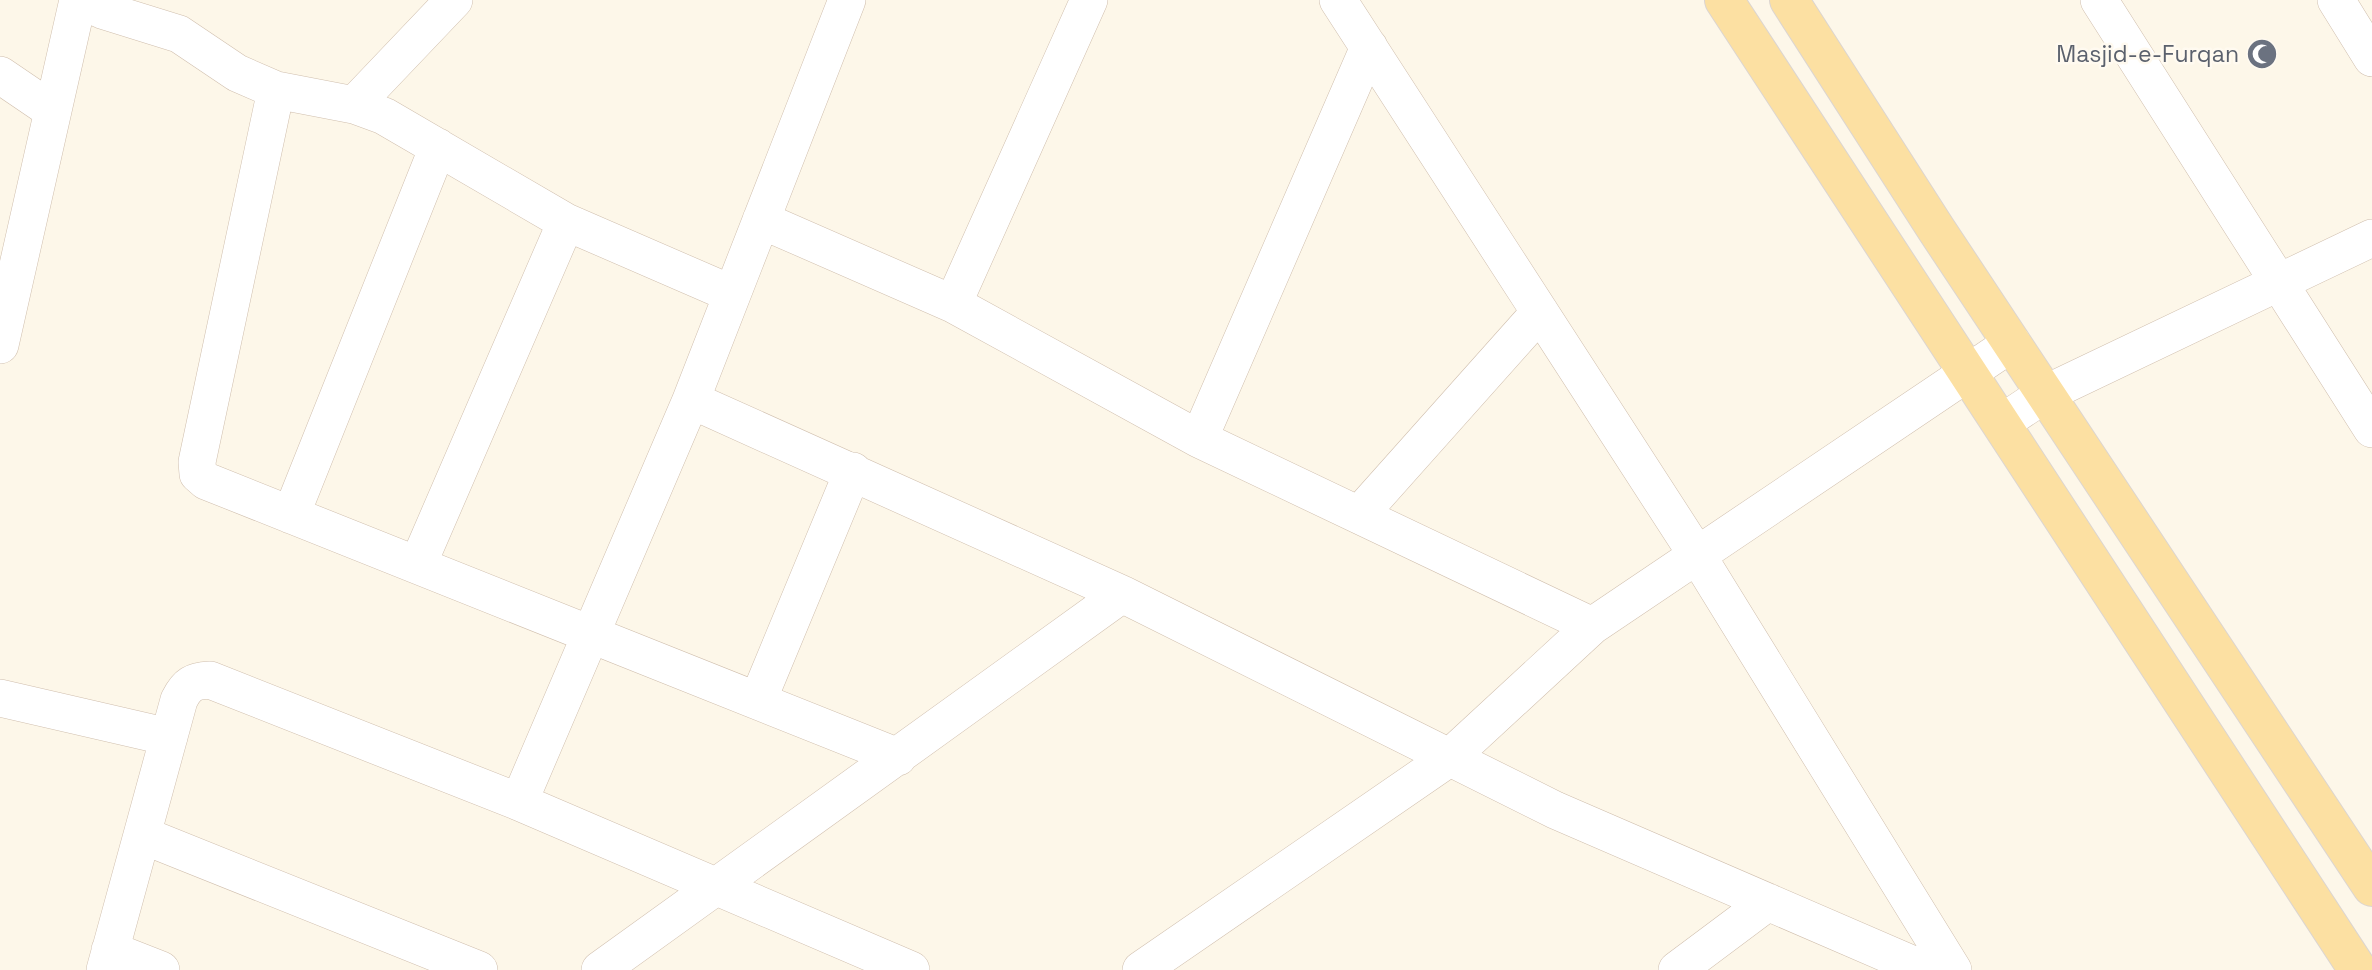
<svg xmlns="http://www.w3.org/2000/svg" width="2372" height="970" font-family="'Space Grotesk',sans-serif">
  <rect width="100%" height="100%" fill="#fdf7e9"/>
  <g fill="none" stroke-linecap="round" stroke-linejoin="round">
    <g stroke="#d0bfae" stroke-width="38">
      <path id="minor" d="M80 0 102 10 179 34 237 73 276 90 354 105 384 116 566 222 732 294
        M1338 0 1697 555 1953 970
        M2099 0 2372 429
        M2336 0 2372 58
        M0 75 53 111
        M276 90 197 462 198 474 206 481 898 757
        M354 105 454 0
        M761 220 953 304 1199 439 1592 626
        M953 304 1089 0
        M0 345 78 0
        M691 400 1122 594 1555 810 1925 970
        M2003 422 2045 394 2372 238
        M1199 439 1369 47
        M291 515 438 147
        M1359 515 1540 312
        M418 564 566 222
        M0 698 169 737
        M758 700 853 471
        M519 802 691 400 847 0
        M142 835 479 970
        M110 950 161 970
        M105 970 179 700C187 684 193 681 210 680L519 802 911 970
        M600 970 1122 594
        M1141 970 1449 758 1592 626 2012 343
        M1677 970 1768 902"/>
    </g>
    <g stroke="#dcd5d0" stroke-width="40">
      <path id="major" d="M1724 0 2358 970
        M1789 0 1936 229 2372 887"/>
    </g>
    <use href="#minor" stroke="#fff" stroke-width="37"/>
    <use href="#major" stroke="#fce0a2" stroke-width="38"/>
  </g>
  <defs>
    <g id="mosque-disc" transform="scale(1.575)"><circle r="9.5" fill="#6b7280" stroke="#fffaf0"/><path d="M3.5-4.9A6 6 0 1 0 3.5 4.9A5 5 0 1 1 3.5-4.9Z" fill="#fff"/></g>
  </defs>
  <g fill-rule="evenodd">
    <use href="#mosque-disc" x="2262" y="54"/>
  </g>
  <g text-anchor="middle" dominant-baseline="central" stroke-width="5" stroke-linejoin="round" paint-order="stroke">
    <g font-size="23" fill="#5b616d" stroke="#fffaf0" text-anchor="end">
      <text x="2239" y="54">Masjid-e-Furqan</text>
    </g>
  </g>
</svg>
